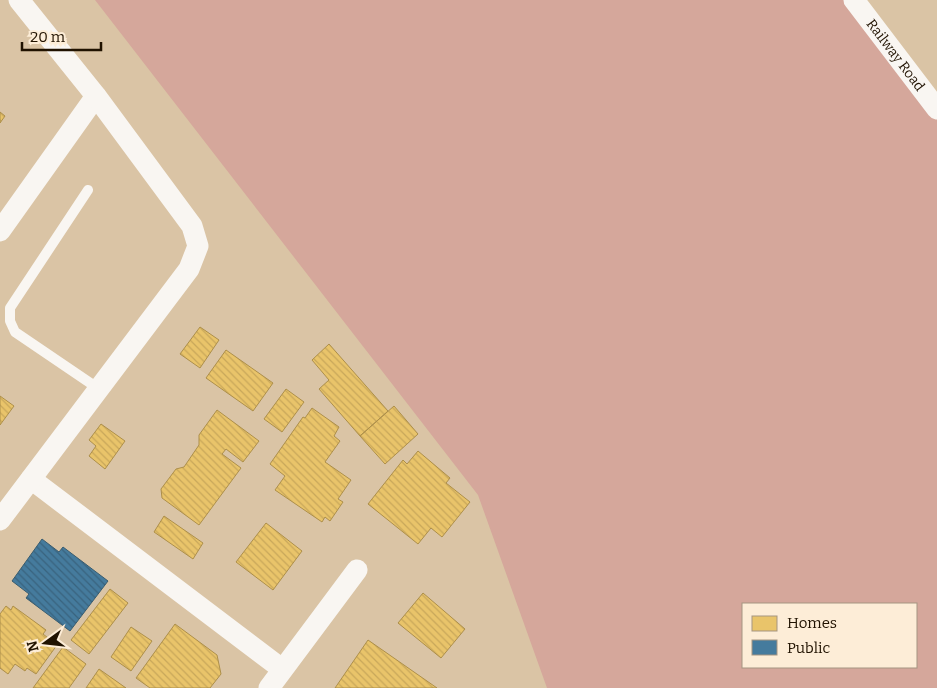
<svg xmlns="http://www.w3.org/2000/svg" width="937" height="688" font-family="Bitter,serif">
  <defs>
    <pattern id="homes-back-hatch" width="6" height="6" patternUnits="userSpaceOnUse" patternTransform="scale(1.25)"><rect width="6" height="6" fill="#e9c46a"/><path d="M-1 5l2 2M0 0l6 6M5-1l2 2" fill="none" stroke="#c8a75a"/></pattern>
    <pattern id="public-back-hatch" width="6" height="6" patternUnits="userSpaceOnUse" patternTransform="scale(1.25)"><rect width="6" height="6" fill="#457b9d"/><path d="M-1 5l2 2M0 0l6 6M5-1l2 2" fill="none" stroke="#39637e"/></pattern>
  </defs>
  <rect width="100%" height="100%" fill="#dac4a5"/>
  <path fill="#d5a79b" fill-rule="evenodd" d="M95 0H854L937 109V688H547L478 495ZM743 604H916V667H743Z"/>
  <path fill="url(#homes-back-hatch)" stroke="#ad8f4a" d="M0 112 5 116 0 123Z
    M200 327 219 340 200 368 180 354Z
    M329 344 388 411 360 436 319 389 329 380 312 360Z
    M226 350 273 383 253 411 206 378Z
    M286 389 304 402 282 432 264 419Z
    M0 396 14 406 0 425Z
    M394 406 418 434 385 464 360 436Z
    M312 408 339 427 334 436 340 441 325 462 351 480 338 499 343 502 330 521 325 517 322 522 275 490 285 476 270 464 303 417 305 418Z
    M217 410 259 441 243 462 226 449 222 454 241 468 199 525 162 498 161 489 176 469 184 467 199 445V435Z
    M101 424 125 441 105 469 89 456 96 446 89 440Z
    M418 451 450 478 446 483 470 502 442 537 431 528 418 544 368 504 403 460 407 464Z
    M164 516 203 543 193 559 154 532Z
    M266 523 302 551 273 590 236 562Z
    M110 589 128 603 89 654 71 640Z
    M423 593 465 629 441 658 398 623Z
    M6 606 11 610 13 606 46 630 43 634 57 645 36 674 27 668 25 671 15 664 8 674 0 668V614Z
    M175 624 217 655 221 674 210 688H150L136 678Z
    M131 627 152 641 131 671 111 657Z
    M368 640 437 688H335Z
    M63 647 86 664 69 688H33Z
    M99 669 126 688H86Z"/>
  <path fill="url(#public-back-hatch)" stroke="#3a5c6e" d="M42 539 59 552 63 547 108 581 70 631 26 598 29 594 12 581Z"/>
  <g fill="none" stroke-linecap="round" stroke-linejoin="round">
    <path stroke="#f9f6f2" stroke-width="10" d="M88 190 10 308V321L15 332 99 389"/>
    <g stroke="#f9f6f2" stroke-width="21">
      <path id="s1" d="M854 0 937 109"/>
      <path d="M0 231 96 96"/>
      <path d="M31 479 282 669"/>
      <path d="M0 520 189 269 198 246 192 226 96 96 19 0"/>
      <path d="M269 688 357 570"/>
    </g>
  </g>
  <g text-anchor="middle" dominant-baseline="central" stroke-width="5" stroke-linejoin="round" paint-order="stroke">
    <g font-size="14" fill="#201200" stroke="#fdedd7">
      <text stroke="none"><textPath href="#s1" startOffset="69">Railway Road</textPath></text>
    </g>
  </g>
  <rect x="742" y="603" width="175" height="65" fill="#fdedd7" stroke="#a59581"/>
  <rect x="752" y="616" width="25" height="15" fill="#e9c46a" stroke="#a59581"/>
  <text x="787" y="628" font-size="15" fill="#201200">Homes</text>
  <rect x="752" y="640" width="25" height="15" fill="#457b9d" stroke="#a59581"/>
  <text x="787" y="653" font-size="15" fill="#201200">Public</text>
  <g transform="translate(45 643) rotate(255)" stroke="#fdedd7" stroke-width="4" paint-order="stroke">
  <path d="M0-4L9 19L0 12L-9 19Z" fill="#201200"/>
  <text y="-8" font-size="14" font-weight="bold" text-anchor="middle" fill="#201200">N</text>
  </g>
  <path d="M22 42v8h79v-8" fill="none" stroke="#201200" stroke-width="2.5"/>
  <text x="30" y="42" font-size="15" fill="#201200" stroke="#fdedd7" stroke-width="4" paint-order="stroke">20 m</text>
</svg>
